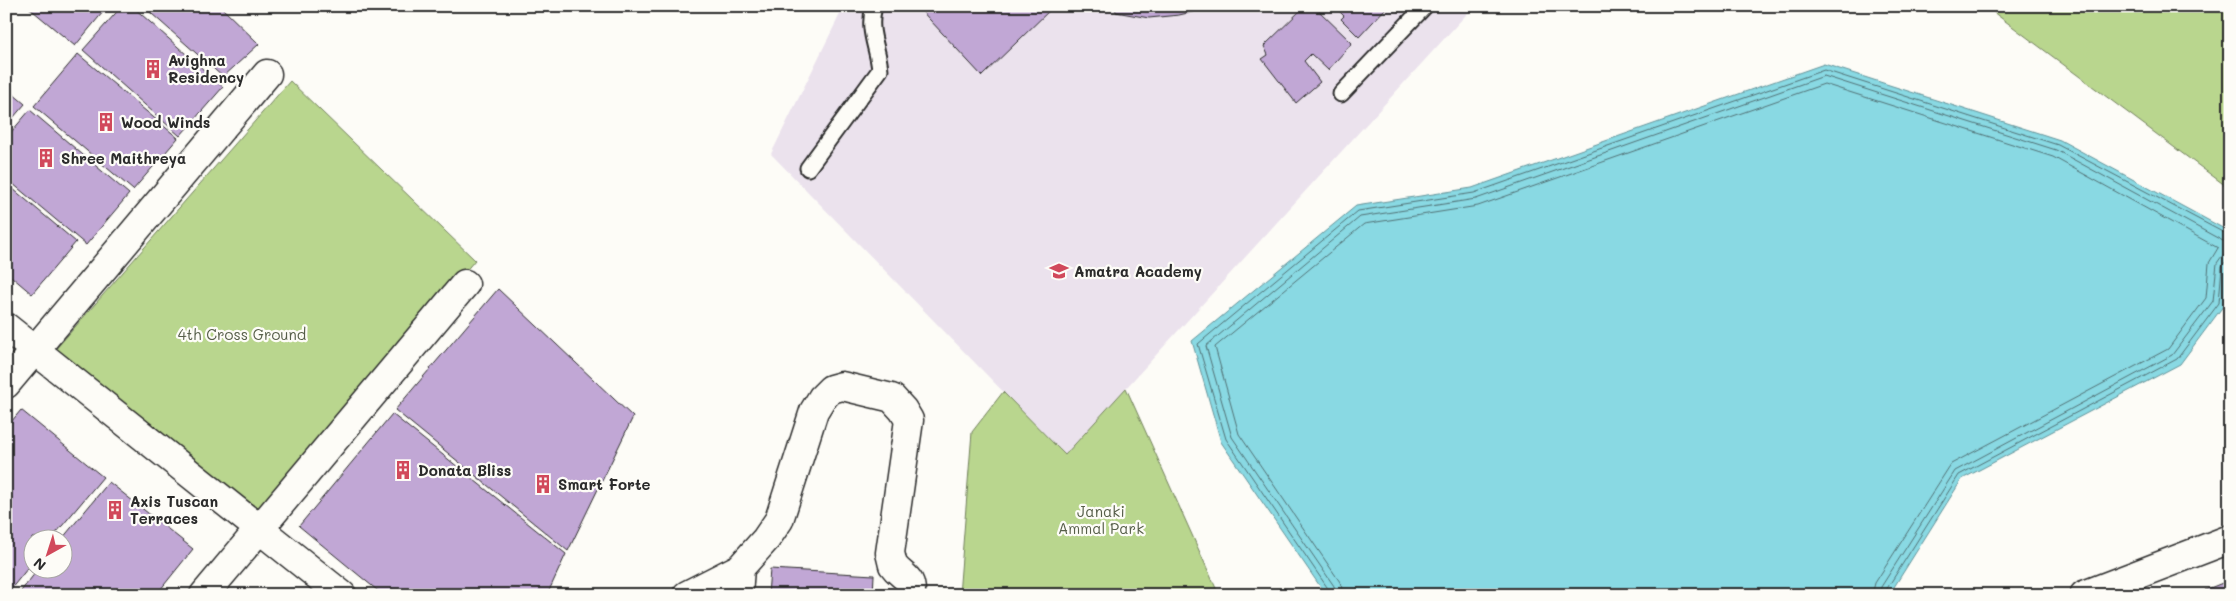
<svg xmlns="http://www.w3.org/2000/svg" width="2236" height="601" font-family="Mali,sans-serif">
  <rect width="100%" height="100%" fill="#fdfcf7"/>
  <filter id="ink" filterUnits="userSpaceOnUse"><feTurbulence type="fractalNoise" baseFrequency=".02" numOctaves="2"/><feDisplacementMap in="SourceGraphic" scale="10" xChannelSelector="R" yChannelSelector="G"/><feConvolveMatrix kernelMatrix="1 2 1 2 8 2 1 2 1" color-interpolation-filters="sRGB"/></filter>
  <g filter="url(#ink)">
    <path fill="#ebe2ed" d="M844 6H1474L1065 455 771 154Z"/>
    <path fill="#b9d68e" stroke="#72805c" d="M1985 6H2230V189Z
      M290 81 475 260 257 517 54 351Z
      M1126 388 1219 595H959L972 432 1003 392 1065 455Z"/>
    <path fill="#89d9e3" stroke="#639399" d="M1824 64 2060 140 2230 232 2224 305 2180 364 1962 479 1889 595H1326L1221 442 1192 341 1356 206 1472 188Z"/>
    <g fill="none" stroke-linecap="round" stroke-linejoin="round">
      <path stroke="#517175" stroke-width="1" d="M1330 595 1329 590 1226 439 1198 344 1358 211 1474 193 1824 70 2058 145 2230 236
        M1336 595 1334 586 1232 437 1206 346 1360 217 1476 199 1824 76 2056 150 2223 241 2230 242
        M1344 595 1340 582 1239 434 1215 347 1364 224 1478 206 1824 84 2053 157 2218 248 2209 263 2206 298 2168 349 1951 464 1875 583 1872 595
        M1879 595 1881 587 1955 471 2172 355 2213 301 2217 263 2222 256 2230 255
        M1886 595V590L1959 475 2177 359 2219 303 2222 266 2225 262 2230 261"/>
    </g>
    <path fill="#c1a7d5" stroke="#2b2b2b" d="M27 6H108L75 46Z
      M122 6H132L223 87 180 136 83 50Z
      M143 6H220L259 44 223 77Z
      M917 6H1054L982 76Z
      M1115 6H1219L1179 15 1149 18 1116 12Z
      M1305 6H1320L1317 9 1352 43 1328 70 1311 54 1304 61 1320 82 1296 103 1262 59 1268 55 1264 46Z
      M1334 6H1382L1385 9 1359 37 1341 19 1344 16Z
      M78 54 178 138 133 190 34 106Z
      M6 88 25 104 6 126Z
      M30 110 129 194 86 245 6 178V138Z
      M6 183 76 242 32 294 6 272Z
      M498 289 633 417 568 551 395 410Z
      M21 410 103 477 52 538H32V563L6 595V428Z
      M392 414 566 554 547 595H383L299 526Z
      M109 482 193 549 156 595H18L39 568H62V539Z
      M770 569 874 575 873 595H768Z
      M2230 580V595H2207L2205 590Z"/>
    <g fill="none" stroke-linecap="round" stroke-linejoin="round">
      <g stroke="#2b2b2b" stroke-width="19">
        <path id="lane" d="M1341 94 1425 6
          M808 168 880 70C878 46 867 32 874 6"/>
      </g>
      <g stroke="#2b2b2b" stroke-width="31">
        <path id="street" d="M6 327 342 595
          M6 384 267 74
          M204 595 465 284
          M687 595 740 568
          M738 595 740 568 766 539 779 520 814 411 822 398 831 389 842 386 892 398 903 410 909 420 890 553C891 556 892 562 893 565 902 578 912 575 911 595
          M2084 595 2230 539"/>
      </g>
      <use href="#lane" stroke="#fdfcf7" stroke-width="15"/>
      <use href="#street" stroke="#fdfcf7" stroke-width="28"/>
    </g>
  </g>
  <defs>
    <g id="building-bare" transform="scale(1.5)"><path d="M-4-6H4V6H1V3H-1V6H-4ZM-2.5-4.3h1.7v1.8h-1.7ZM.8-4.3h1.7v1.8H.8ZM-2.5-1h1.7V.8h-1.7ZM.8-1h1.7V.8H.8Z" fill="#d1495b" stroke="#fdfcf7" stroke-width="2.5" paint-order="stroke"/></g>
    <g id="school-bare" transform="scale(1.5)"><path d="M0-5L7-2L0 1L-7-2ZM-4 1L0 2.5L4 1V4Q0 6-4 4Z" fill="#d1495b" stroke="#fdfcf7" stroke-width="2.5" paint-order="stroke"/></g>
  </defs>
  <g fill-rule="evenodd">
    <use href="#building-bare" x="153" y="69"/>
    <use href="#building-bare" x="106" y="122"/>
    <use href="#building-bare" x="46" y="158"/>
    <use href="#school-bare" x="1059" y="271"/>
    <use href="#building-bare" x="403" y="470"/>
    <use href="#building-bare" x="543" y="484"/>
    <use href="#building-bare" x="115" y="510"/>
  </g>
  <g text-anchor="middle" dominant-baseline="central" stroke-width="4.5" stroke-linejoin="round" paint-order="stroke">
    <g font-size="15" font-weight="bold" fill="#2b2b2b" stroke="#fdfcf7" text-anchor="start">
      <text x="168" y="60">Avighna<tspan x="168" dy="17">Residency</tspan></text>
      <text x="121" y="122">Wood Winds</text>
      <text x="61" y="158">Shree Maithreya</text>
      <text x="1074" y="271">Amatra Academy</text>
      <text x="418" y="470">Donata Bliss</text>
      <text x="558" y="484">Smart Forte</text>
      <text x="130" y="501">Axis Tuscan<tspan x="130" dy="17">Terraces</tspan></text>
    </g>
    <g font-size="15" fill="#565e49" stroke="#fdfcf7">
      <text x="242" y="334">4th Cross Ground</text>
      <text x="1101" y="511">Janaki<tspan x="1101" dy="17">Ammal Park</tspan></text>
    </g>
  </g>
  <rect width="2236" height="601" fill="none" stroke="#fdfcf7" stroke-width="25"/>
  <rect x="12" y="12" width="2211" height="576" fill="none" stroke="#2b2b2b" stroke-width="2" filter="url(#ink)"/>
  <g transform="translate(48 554) rotate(219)"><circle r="24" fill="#fdfcf7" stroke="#a9a8a5"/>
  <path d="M0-4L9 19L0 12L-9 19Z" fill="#d1495b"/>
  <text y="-8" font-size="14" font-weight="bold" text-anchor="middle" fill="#2b2b2b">N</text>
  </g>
</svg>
